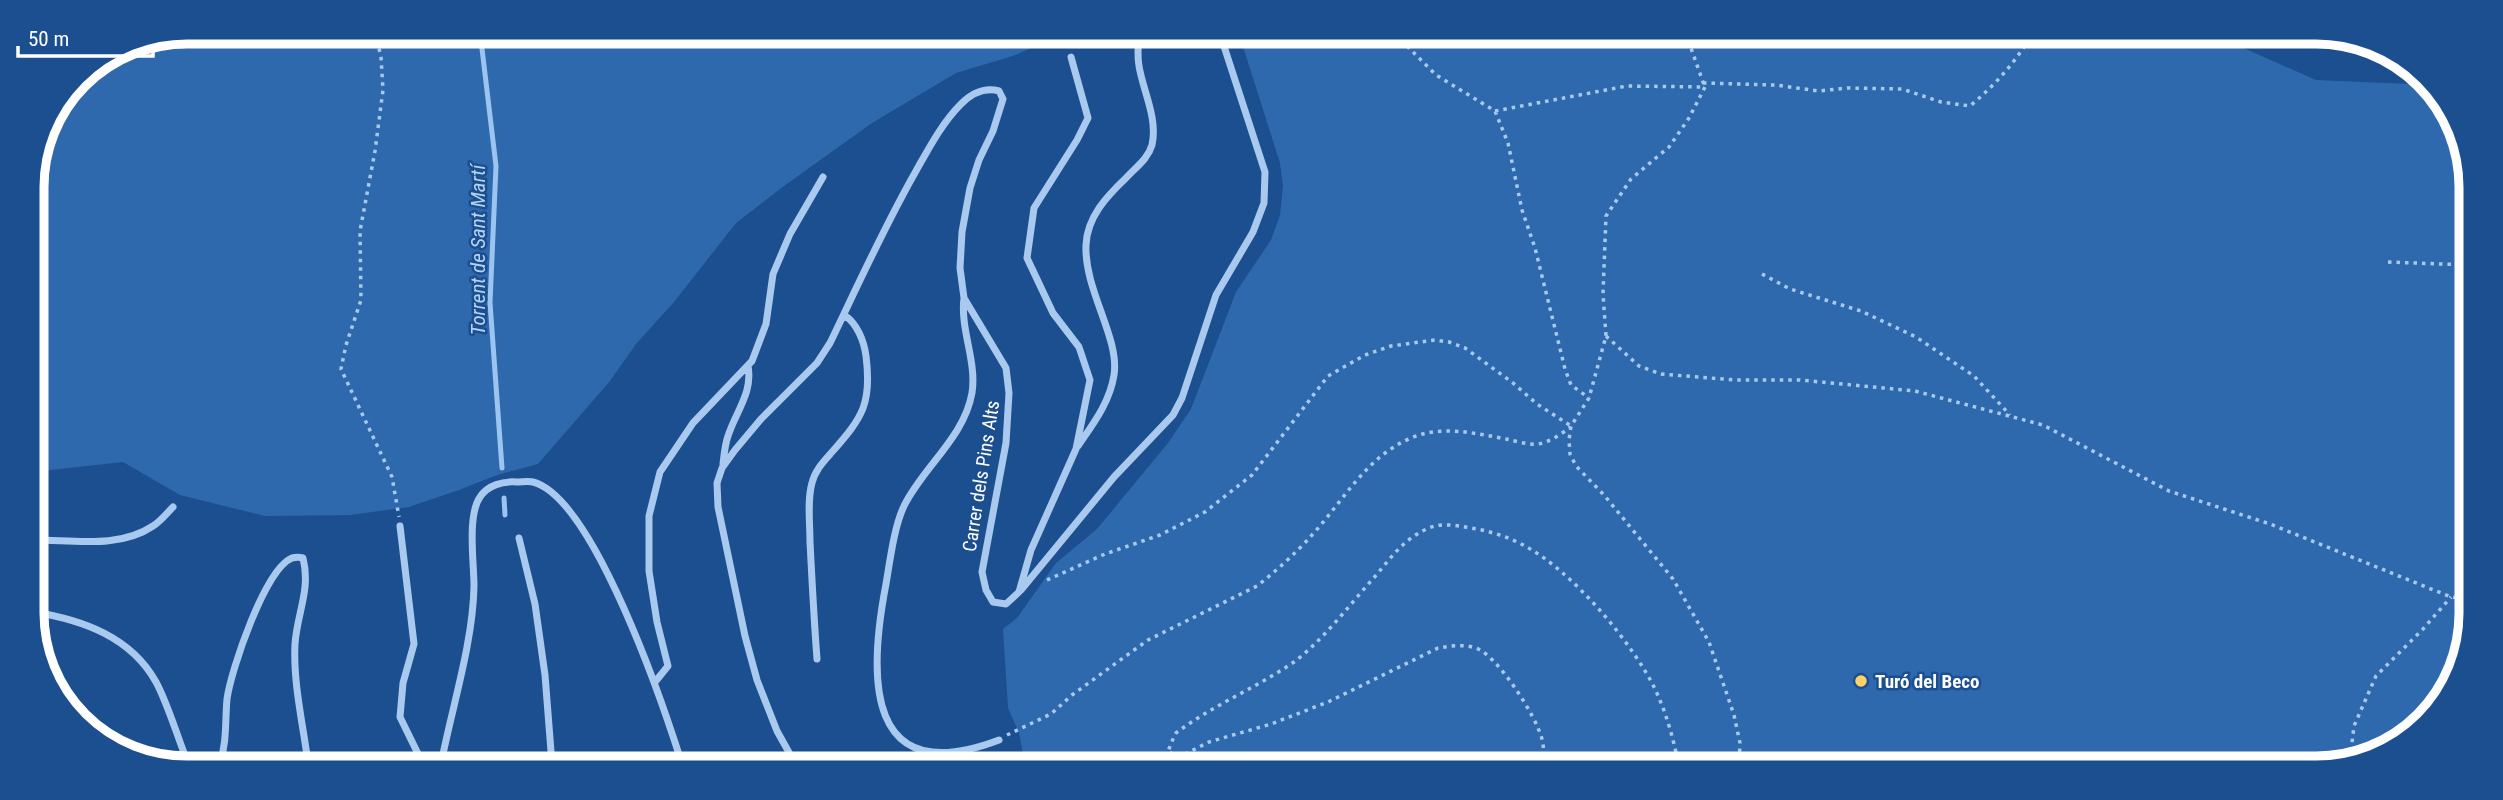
<svg xmlns="http://www.w3.org/2000/svg" width="2503" height="800" font-family="'Roboto Condensed',sans-serif">
  <rect width="100%" height="100%" fill="#1b4f8f"/>
  <path fill="#2e69ad" d="M186 32 1062 34 1013 56 956 73 872 123 784 186 736 223 674 302 636 344 610 381 538 464 497 475 459 490 409 507 350 515 265 516 180 495 123 462 33 472 32 177 43 127 77 77 127 43Z
    M1239 34 2204 37 2239 46 2316 80 2433 85 2469 156 2466 654 2411 736 2326 768 1025 765 1019 733 1008 708 1003 629 1017 618 1056 563 1097 529 1168 443 1191 409 1236 292 1271 240 1280 215 1283 186 1280 163Z"/>
  <g fill="none" stroke-linecap="round" stroke-linejoin="round">
    <path stroke="#9cc4f0" stroke-width="5" d="M480 32 496 166 490 303 502 468
      M504 498 505 515"/>
    <path stroke="#a9c9ee" stroke-width="3.5" stroke-dasharray="3.5 5" stroke-linecap="butt" d="M375 32 381 57 383 90 375 151 360 231 361 300 346 345 341 369 392 477 399 517
      M1395 34 1436 75 1495 111 1508 143 1522 210 1535 248 1565 369 1571 385 1589 398
      M1681 35 1691 48 1704 85
      M1703 83 1775 85 1819 91 1847 88 1902 89 1941 102 1970 106C1995 85 2014 64 2031 36
      M1495 111 1627 86 1705 87 1689 118 1669 147 1631 179 1606 216 1603 294 1606 336 1589 398 1571 426 1569 440 1570 454 1576 466 1604 495 1673 579 1709 642 1734 715 1740 743 1739 767
      M2388 262 2468 265
      M1762 274 1790 289 1861 311 1916 337 1974 376 2010 415
      M32 298 39 275 49 152 44 126
      M1606 336 1639 366 1661 374 1735 380H1800L1915 391 2043 425 2169 491 2270 524 2451 597 2466 599
      M1047 580 1105 554 1160 535 1205 512 1252 475 1328 376 1365 355 1391 346 1435 340 1449 342 1465 348 1513 383 1537 404 1571 426
      M1007 735 1051 714 1072 695 1148 640 1257 586C1276 571 1296 553 1312 535 1344 500 1366 457 1411 438 1441 425 1474 433 1506 439 1516 441 1527 445 1538 444 1550 442 1561 434 1571 427
      M1170 752 1174 756H1181L1209 742 1271 724 1328 702 1438 648C1450 646 1463 644 1476 648 1498 656 1536 716 1542 739 1544 748 1544 758 1545 766
      M2350 759 2354 726 2376 676 2423 629 2451 597
      M1162 765C1168 754 1170 744 1176 733 1213 705 1256 688 1294 662 1323 640 1347 608 1371 581 1389 561 1402 539 1429 528 1440 523 1453 525 1465 527 1486 530 1507 536 1525 546 1572 571 1633 643 1656 691 1667 715 1674 741 1679 767"/>
    <path stroke="#a9c9ee" stroke-width="7" d="M964 298C960 330 977 361 972 393 964 438 923 467 904 506 894 527 890 561 886 584 868 677 865 791 999 740
      M1078 446C1093 424 1110 402 1114 375 1120 338 1084 290 1086 245 1087 217 1107 196 1126 178 1136 167 1148 159 1152 145 1158 118 1143 91 1139 66 1137 55 1138 45 1139 34
      M723 464C724 455 725 444 728 436 736 411 753 393 748 366
      M400 526 414 644 403 683 400 717 423 764
      M519 538 535 604 545 675 552 764
      M34 540C73 540 119 549 153 526 161 521 167 513 173 507
      M1021 590 1114 477 1173 415 1182 398 1216 295 1253 232 1264 203 1265 172 1220 34
      M34 612C83 620 131 637 156 682 168 704 178 739 188 763
      M817 659C814 620 812 581 810 542 810 523 807 500 812 483 815 470 824 461 832 452 863 417 872 403 866 356 864 341 857 323 844 315
      M655 682 668 666 657 622 649 571V516L660 472 693 423 752 361 766 324 773 274 790 234 823 177
      M220 763C227 742 225 721 227 699 231 670 265 569 292 558 296 557 299 557 303 558 311 590 297 613 295 644 293 683 303 724 308 763
      M441 764C452 707 473 643 474 586 474 563 467 516 480 497 488 485 503 481 517 482 522 482 529 481 533 482 594 498 664 707 682 764
      M796 765 777 731 757 680 745 636 718 507 717 483 722 468 735 450 761 419 817 363 830 343C858 285 884 227 916 171 929 148 942 123 961 104 971 94 984 87 999 91L1003 99 993 131 979 160 970 188 962 232 960 268 964 298 1006 368 1009 393 1006 443 982 572 986 590 993 602 1006 604 1019 592 1031 550 1076 449 1090 380 1079 347 1053 313 1027 258 1034 208 1077 140 1088 118 1071 57"/>
  </g>
  <circle fill="#ffd166" stroke="#1b4f8f" stroke-width="2.5" cx="1861" cy="681" r="7"/>
  <g text-anchor="middle" dominant-baseline="central" stroke-width="5" stroke-linejoin="round" paint-order="stroke">
    <g font-size="19" fill="#fff" stroke="#1b4f8f">
      <text transform="translate(981 476) rotate(-81)">Carrer dels Pins Alts</text>
    </g>
    <g font-size="19" font-weight="bold" fill="#fff" stroke="#1b4f8f" text-anchor="start">
      <text x="1875" y="681">Turó del Beco</text>
    </g>
    <g font-size="21" font-style="italic" fill="#b5d3f5" stroke="#1b4f8f">
      <text transform="translate(478 250) rotate(-90)">Torrent de Sant Martí</text>
    </g>
  </g>
  <path d="M0 0H2503V800H0ZM187 44H2316A143 143 0 0 1 2459 187V613A143 143 0 0 1 2316 756H187A143 143 0 0 1 44 613V187A143 143 0 0 1 187 44Z" fill="#1b4f8f" fill-rule="evenodd"/>
  <path fill="none" stroke="#fff" stroke-width="9" d="M187 44H2316A143 143 0 0 1 2459 187V613A143 143 0 0 1 2316 756H187A143 143 0 0 1 44 613V187A143 143 0 0 1 187 44Z"/>
  <path d="M18 46v10h135v-10" fill="none" stroke="#ffffff" stroke-width="3.5"/>
  <text x="28" y="46" font-size="21" fill="#ffffff" stroke="#1b4f8f" stroke-width="5" paint-order="stroke">50 m</text>
</svg>
